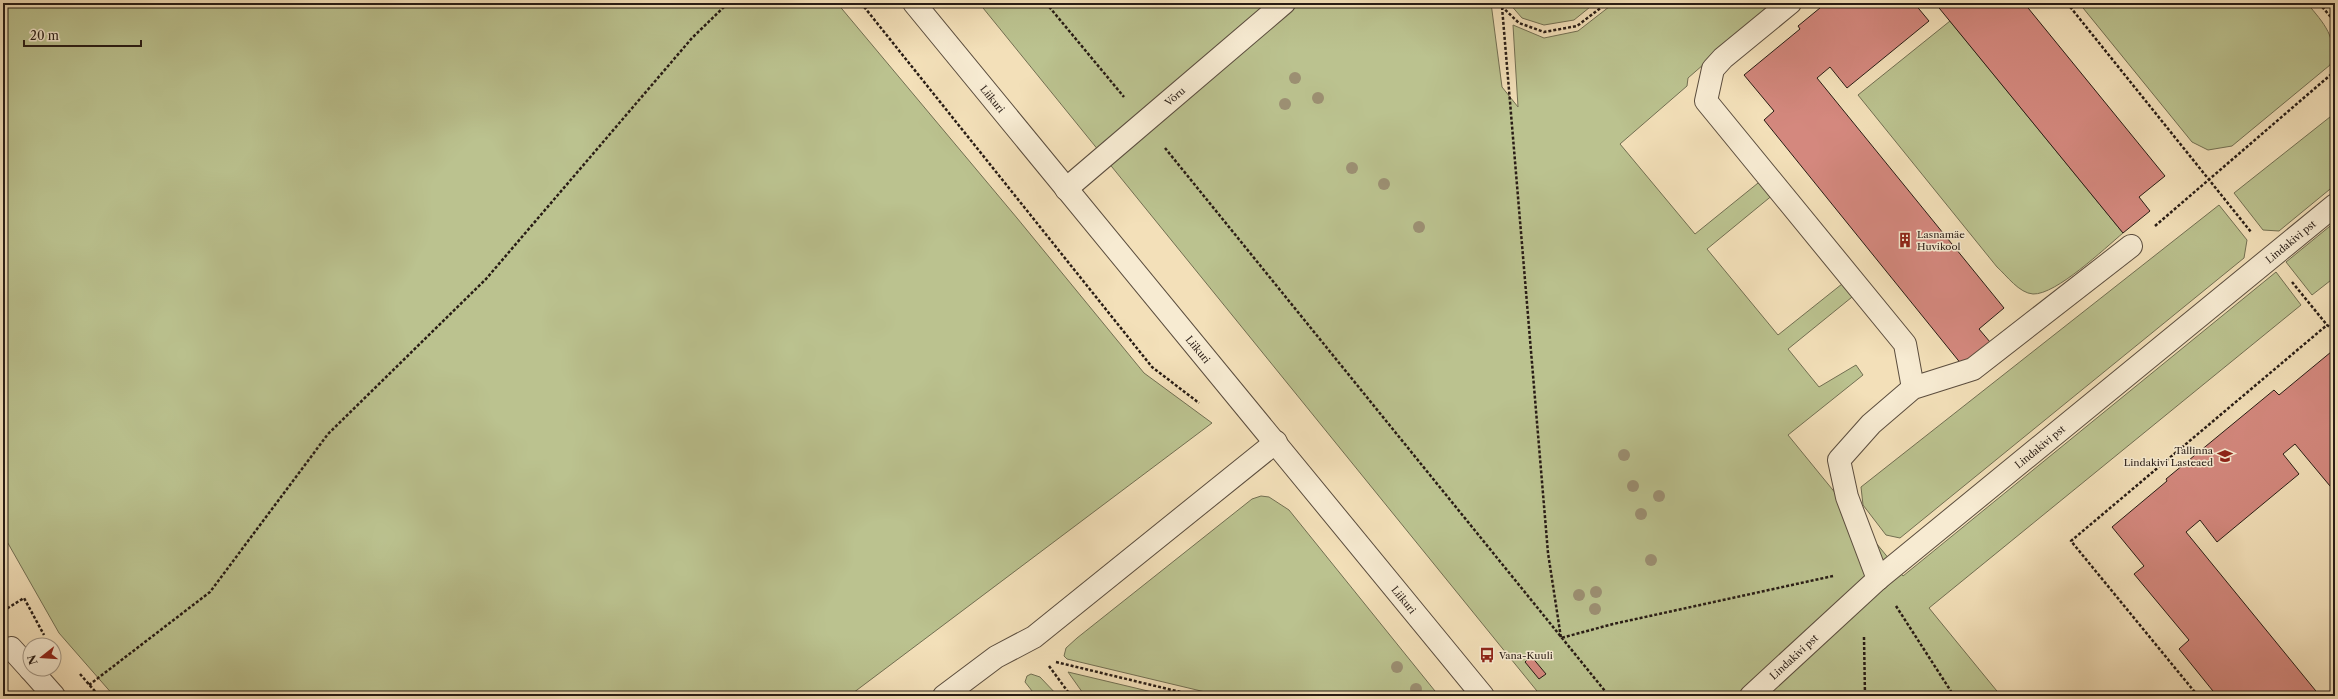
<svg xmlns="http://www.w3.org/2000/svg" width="2338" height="699" font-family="'Libre Caslon Text',serif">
  <rect width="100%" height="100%" fill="#f3e0b9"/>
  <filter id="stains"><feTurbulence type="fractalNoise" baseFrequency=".005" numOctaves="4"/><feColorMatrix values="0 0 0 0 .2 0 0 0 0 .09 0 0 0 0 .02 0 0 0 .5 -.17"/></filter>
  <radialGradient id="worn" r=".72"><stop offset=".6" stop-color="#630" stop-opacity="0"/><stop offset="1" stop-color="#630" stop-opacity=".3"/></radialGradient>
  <path fill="#bbc28f" stroke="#726f52" d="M3 3H837L1017 218 1144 373 1212 423 849 696H114L59 633 5 538 3 539Z
    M979 3H1491L1502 87 1518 107 1513 25 1544 38 1578 31 1614 3H1774L1688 78 1687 86 1620 144 1695 234 1763 179 1774 194 1707 249 1778 335 1847 280 1857 293 1788 349 1819 387 1856 365 1863 375 1788 435 1903 576 2276 272 2301 305 1929 608 2001 696H1541Z
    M1509 3H1595L1574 20 1544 25 1522 18Z
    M2079 3H2307C2324 24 2338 37 2330 65L2232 146 2208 150 2192 142Z
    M1950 21 2123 233C2105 248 2056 295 2033 294 2019 293 2007 276 1997 267L1858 95Z
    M2335 113V185L2279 231 2263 230 2234 193Z
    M2219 205 2247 240 2244 258 1900 538 1886 535 1863 505 1861 487Z
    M2335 222V277L2312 295 2286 262Z
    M1261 496 1269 497 1289 510 1439 696H1222L1067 659 1064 656 1066 648 1077 638 1252 499Z
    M1068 672 1169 696H1085Z
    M1031 674 1040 677 1058 696H1036L1025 682 1027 676Z"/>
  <path fill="#d4887e" stroke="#281c15" d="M1826 3H1914L1929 21 1847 88 1830 67 1817 78 2004 308 1979 329 1990 342 1962 365 1764 120 1774 111 1744 75 1800 29 1798 26Z
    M1935 3H2024L2165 176 2139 197 2150 211 2123 233Z
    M2331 352 2335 356V492L2295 444 2283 454 2299 474 2217 542 2200 520 2186 532 2320 696H2217L2179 649 2189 640 2134 574 2144 566 2112 527 2167 481 2166 479 2274 390 2279 395Z
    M1531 656 1546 674 1539 679 1525 662Z"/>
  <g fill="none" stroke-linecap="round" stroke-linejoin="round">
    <g stroke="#5b4d3e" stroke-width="24">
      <path id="service" d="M1790 3 1723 58 1713 69 1706 101 1905 344 1913 388 1871 424 1839 460 1847 497 1878 579
        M1913 388 1973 369 2131 246
        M944 696 996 657 1034 637 1276 442"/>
    </g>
    <g stroke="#5b4d3e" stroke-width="24">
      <g id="pedestrian">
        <path id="s1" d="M1878 579 2335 205"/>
      </g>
    </g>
    <g stroke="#5b4d3e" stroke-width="24">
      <g id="minor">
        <path id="s2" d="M1066 189 1284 3"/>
        <path d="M11 648 30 669"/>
        <path d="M30 669 54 696"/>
        <path id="s3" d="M1751 696 1878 579"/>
      </g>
    </g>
    <g stroke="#5b4d3e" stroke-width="24">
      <g id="tertiary">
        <path id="s4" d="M914 3 1483 696"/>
      </g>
    </g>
    <path stroke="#281c15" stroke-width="2.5" stroke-dasharray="3 2" stroke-linecap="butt" d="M861 3 1152 367 1199 403
      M1046 3 1124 97
      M1498 3 1519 23 1544 32 1577 26 1607 3
      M2067 3 2251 232
      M2319 3 2335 22
      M1502 7 1548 553 1561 638 1613 624 1833 576
      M1165 148 1609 696
      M2155 226 2335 71
      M2292 282 2327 325 2335 331
      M1896 606 1954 696
      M3 611 24 598 44 635
      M1864 637 1865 696
      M1056 662 1197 696
      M1049 666 1071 696
      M80 674 99 696
      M89 685 210 592 328 434 486 279 692 38 728 3
      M2198 696 2071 541 2327 325"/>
    <use href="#service" stroke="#f7ebd2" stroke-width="22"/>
    <use href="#pedestrian" stroke="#f7ebd2" stroke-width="22"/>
    <use href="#minor" stroke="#f7ebd2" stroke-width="22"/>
    <use href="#tertiary" stroke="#f7ebd2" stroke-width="22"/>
  </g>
  <g fill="#9c9073">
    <circle cx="1295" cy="78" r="6"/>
    <circle cx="1318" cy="98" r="6"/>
    <circle cx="1285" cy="104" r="6"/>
    <circle cx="1352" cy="168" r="6"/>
    <circle cx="1384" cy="184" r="6"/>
    <circle cx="1419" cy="227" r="6"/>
    <circle cx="1624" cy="455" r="6"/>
    <circle cx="1633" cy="486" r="6"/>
    <circle cx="1659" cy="496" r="6"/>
    <circle cx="1641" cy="514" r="6"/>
    <circle cx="1651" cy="560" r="6"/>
    <circle cx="1596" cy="592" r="6"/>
    <circle cx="1579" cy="595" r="6"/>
    <circle cx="1595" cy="609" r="6"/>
    <circle cx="1397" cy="667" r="6"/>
    <circle cx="1416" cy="689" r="6"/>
  </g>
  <defs>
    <g id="building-bare" transform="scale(1.2)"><path d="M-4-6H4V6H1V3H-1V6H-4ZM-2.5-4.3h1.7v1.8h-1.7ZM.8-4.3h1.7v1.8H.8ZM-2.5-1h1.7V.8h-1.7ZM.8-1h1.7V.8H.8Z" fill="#8f2418" stroke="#f7ebd2" stroke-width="2.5" paint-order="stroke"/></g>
    <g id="school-bare" transform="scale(1.2)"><path d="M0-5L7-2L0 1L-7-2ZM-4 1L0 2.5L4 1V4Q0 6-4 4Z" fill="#8f2418" stroke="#f7ebd2" stroke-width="2.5" paint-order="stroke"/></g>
    <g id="bus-bare" transform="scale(1.2)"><path d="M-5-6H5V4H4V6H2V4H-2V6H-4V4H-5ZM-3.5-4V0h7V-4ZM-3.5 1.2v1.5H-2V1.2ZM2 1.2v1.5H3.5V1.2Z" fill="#8f2418" stroke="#f7ebd2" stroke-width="2.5" paint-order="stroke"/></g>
  </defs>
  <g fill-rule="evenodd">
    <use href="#building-bare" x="1905" y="240"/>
    <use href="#school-bare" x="2225" y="456"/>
    <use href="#bus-bare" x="1487" y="655"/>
  </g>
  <g text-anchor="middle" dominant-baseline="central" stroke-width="3" stroke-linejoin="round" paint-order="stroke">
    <g font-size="10" fill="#281c15" stroke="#f7ebd2">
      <text stroke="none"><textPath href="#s2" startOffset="143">Võru</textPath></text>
      <text stroke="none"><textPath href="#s4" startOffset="124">Liikuri</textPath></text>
      <text stroke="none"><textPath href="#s1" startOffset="533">Lindakivi pst</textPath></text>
      <text stroke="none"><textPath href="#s4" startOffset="448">Liikuri</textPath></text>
      <text stroke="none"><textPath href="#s1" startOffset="209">Lindakivi pst</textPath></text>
      <text stroke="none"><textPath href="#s4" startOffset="772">Liikuri</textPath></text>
      <text stroke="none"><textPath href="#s3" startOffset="58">Lindakivi pst</textPath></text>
    </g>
    <g font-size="10" fill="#281c15" stroke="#f7ebd2" text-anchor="start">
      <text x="1917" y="234">Lasnamäe<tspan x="1917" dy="12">Huvikool</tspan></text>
      <text x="2213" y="450" text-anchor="end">Tallinna<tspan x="2213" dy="12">Lindakivi Lasteaed</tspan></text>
      <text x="1499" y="655">Vana-Kuuli</text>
    </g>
  </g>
  <rect width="2338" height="699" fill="none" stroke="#f3e0b9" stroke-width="16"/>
  <rect x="4" y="4" width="2330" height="691" fill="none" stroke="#281c15" stroke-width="2"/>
  <rect x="8" y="8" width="2322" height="683" fill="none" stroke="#281c15"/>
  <g transform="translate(42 657) rotate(253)"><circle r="19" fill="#f7ebd2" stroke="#a49886"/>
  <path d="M0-3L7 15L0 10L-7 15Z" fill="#8f2418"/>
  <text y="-6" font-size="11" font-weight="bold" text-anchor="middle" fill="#281c15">N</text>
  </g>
  <path d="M24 40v6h117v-6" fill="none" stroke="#281c15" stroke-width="2"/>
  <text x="30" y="40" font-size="12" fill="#281c15" stroke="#f7ebd2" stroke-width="3" paint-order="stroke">20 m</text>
  <rect width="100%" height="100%" filter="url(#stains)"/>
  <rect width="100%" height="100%" fill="url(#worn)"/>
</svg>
